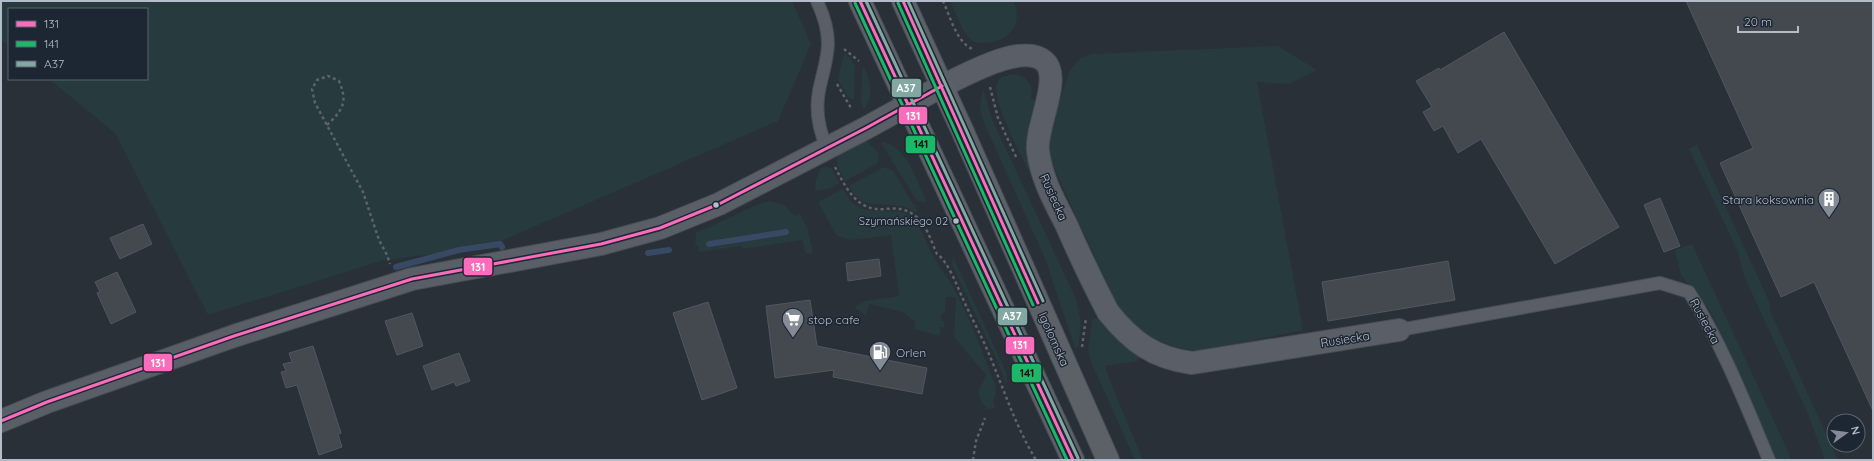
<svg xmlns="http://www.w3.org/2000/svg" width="1874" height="461" font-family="Quicksand,sans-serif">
  <rect width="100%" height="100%" fill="#2a3038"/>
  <path fill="#273a3e" d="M1 1H792L811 44 778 121 485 248 384 260 208 315 115 133 49 79H147V9H9V47L1 40Z
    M950 1H1013C1028 28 998 50 972 41L963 30Z
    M1278 46 1317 70 1289 84 1257 82 1303 330C1279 335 1255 340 1231 345 1221 347 1210 351 1201 351 1163 348 1137 333 1116 303L1051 161 1049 142 1052 124 1070 70 1080 59 1091 54Z
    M845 54 847 55 855 65 854 98 852 100 849 98V99L838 79 843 57Z
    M864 67C871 83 874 95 864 110L861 103 862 71Z
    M1015 74C1028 77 1034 86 1031 99L1036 100C1028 123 1024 145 1030 169H1028C1020 153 991 100 997 83 999 76 1009 75 1015 74Z
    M983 89 992 119 1076 299 1081 323 1078 347 1075 348 1046 261 982 118 980 105Z
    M866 140 878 153 879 161 876 164 845 181C841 172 833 163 839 154Z
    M880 141C908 146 916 180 927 202L917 201Z
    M1697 145 1769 301 1771 313 1838 460H1825L1808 414 1744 276 1738 252 1689 149Z
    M826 167 832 169 840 183 829 189 815 191 816 179 821 168Z
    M882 168H886L893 171 917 210 916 213C894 195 864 218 849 186Z
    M843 189C861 228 897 198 916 221 923 231 926 244 932 254 938 264 944 273 950 282 963 305 978 338 986 362 989 371 996 383 996 391 995 398 991 402 996 408L987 409 982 403 978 392 986 375 954 337 956 297H946L945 312 941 314V319L944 322V327H940V336L914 329 915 321 903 312 869 304 866 316 854 307 866 301 899 296 891 235 852 240 837 236 818 202Z
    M770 201 786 206 794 216 800 214 808 230 813 253 806 254 802 240 742 249 741 246 699 252 698 245H695L696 233 759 204Z
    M1692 244 1792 460H1774L1711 312 1681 275 1675 250Z
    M953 257 1006 372 1007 387 997 360 952 265Z
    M1098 317 1116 339 1139 357 1138 361 1105 366 1112 386 1143 460H1135L1091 362 1088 350 1092 320Z"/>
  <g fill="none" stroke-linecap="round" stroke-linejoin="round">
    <path stroke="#384963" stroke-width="6" d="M709 244 786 232
      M648 253 669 250
      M396 267 459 250 500 244 502 247"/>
  </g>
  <path fill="#444950" stroke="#52575f" d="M1686 1H1873V411L1814 282 1781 297 1720 163 1753 148Z
    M1504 32 1619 227 1555 264 1481 139 1458 153 1443 126 1434 131 1423 112 1432 107 1416 81 1439 68 1440 70Z
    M1660 198 1680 246 1664 252 1644 205Z
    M143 224 152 244 120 259 110 238Z
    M879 259 881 276 848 281 846 263Z
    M1448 261 1455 300 1328 321 1322 282Z
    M117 272 136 312 111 324 97 293 100 292 95 282Z
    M810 300 817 346 927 368 922 394 833 377 834 370 775 378 766 306Z
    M708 302 737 388 702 400 673 313Z
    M412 313 423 346 397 355 385 321Z
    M313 346 341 433 338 434 342 447 319 455 297 385 286 388 281 372 286 371 283 364 292 362 289 353Z
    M459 353 470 381 456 386 454 382 432 390 423 366Z"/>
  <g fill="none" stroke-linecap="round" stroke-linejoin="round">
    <g stroke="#484c53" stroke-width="14">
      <path id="service" d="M817 1C823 14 828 28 828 43 828 59 822 75 819 91 815 111 819 130 827 148
        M1399 330 1660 283 1689 292C1722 344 1745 403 1769 460"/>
    </g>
    <g stroke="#484c53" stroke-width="24">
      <path id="minor" d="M942 86C964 76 1022 42 1044 61 1063 77 1035 127 1038 151 1041 177 1054 201 1066 224 1079 254 1093 283 1108 312 1132 342 1154 358 1192 363L1399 330"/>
    </g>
    <g stroke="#484c53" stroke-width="24">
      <path id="tertiary" d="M1 421 47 402 234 336 412 279 601 244 660 228 719 204 866 128 942 86"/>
    </g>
    <g stroke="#484c55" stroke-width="24">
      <path id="primary" d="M860 1 1073 460
        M903 1 963 132 1108 460"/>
    </g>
    <path stroke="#5d636a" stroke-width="2.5" stroke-dasharray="3 3" stroke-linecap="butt" d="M943 1C950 16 956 41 972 49
      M844 49 859 61
      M837 84 851 108
      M990 87 998 118 1017 159
      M327 125C343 110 348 102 339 81L328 76 317 80 312 89 315 103 363 192 379 240 387 255 390 264
      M835 167C846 188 857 212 885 209 895 208 905 208 914 215 926 223 931 241 937 254 948 261 957 286 963 299 971 317 981 335 989 354 1004 390 1016 427 1036 460
      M1082 347 1086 318
      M973 460 976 441 985 418"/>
    <use href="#service" stroke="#5a5e66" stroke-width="12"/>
    <use href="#minor" stroke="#5a5e66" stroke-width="22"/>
    <use href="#tertiary" stroke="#5a5e66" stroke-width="22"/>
    <use href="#primary" stroke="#5c6168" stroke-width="22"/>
    <g stroke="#1d2633" stroke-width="6">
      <path id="bus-1" d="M860 1 1073 460
        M903 1 1038 303
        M1 421 47 402 234 336 412 279 601 244 660 228 719 204 866 128 942 86"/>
    </g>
    <g stroke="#1d2633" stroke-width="6">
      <path id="bus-2" d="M855 3 1067 460
        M898 3 1033 305"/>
    </g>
    <g stroke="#1d2633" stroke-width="6">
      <path id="bus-3" d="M866 1 1078 458
        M908 1 1043 301"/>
    </g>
    <use href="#bus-1" stroke="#fb6dba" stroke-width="3"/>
    <use href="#bus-2" stroke="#1ab867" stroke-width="3"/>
    <use href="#bus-3" stroke="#82a8a1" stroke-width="3"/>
  </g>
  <defs>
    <g id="building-pin" transform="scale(1.15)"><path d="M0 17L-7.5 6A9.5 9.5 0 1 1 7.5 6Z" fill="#848b96" stroke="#1d2633"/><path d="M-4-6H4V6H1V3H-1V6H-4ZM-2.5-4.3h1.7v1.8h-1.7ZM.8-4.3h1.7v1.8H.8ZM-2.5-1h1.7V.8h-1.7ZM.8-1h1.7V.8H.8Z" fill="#fff"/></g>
    <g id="supermarket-pin" transform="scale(1.15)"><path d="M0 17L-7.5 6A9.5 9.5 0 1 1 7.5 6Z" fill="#848b96" stroke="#1d2633"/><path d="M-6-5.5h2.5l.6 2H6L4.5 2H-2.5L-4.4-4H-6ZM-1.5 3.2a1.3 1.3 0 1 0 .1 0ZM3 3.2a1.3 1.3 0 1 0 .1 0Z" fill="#fff"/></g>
    <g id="fuel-pin" transform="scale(1.15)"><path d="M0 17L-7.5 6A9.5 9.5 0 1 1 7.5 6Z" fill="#848b96" stroke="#1d2633"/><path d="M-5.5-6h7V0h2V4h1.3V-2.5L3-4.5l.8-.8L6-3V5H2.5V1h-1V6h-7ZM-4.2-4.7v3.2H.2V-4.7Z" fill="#fff"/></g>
  </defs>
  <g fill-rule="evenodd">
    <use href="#building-pin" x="1829" y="199"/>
    <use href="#supermarket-pin" x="793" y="319"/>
    <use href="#fuel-pin" x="880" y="352"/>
  </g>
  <g fill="#b4bcc9" stroke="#1d2633" stroke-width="1.5">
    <circle cx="716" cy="205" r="3.5"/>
    <circle cx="956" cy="221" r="3.5"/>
  </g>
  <g text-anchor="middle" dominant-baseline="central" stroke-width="3" stroke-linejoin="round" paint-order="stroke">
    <g font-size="11" fill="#b4bcc9" stroke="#1d2633" text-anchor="end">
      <text x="948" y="221">Szymańskiego 02</text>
    </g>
    <g font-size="12" fill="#b4bcc9" stroke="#1d2633">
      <text transform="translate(1054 197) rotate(66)">Rusiecka</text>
      <text transform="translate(1705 321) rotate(62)">Rusiecka</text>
      <text transform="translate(1054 339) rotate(66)">Igołomska</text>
      <text transform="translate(1345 339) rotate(-9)">Rusiecka</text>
    </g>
    <g font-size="12" fill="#b4bcc9" stroke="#1d2633" text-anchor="start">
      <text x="1814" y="199" text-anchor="end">Stara koksownia</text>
      <text x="808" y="319">stop cafe</text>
      <text x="896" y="352">Orlen</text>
    </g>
  </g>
  <g stroke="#1d2633" stroke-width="1.5">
    <rect x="891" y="78" width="31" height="20" rx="4" fill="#82a8a1"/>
    <rect x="898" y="106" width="30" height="19" rx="4" fill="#fb6dba"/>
    <rect x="905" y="135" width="31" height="19" rx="4" fill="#1ab867"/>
    <rect x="463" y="257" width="30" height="19" rx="4" fill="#fb6dba"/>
    <rect x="997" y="307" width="31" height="19" rx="4" fill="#82a8a1"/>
    <rect x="1005" y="336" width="30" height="19" rx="4" fill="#fb6dba"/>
    <rect x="143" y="353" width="30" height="19" rx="4" fill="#fb6dba"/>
    <rect x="1011" y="363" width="31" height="20" rx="4" fill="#1ab867"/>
  </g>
  <g font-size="11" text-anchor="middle" font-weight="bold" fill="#fff">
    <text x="906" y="92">A37</text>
    <text x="913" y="120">131</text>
    <text x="478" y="271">131</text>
    <text x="1012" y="320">A37</text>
    <text x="1020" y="349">131</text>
    <text x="158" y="367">131</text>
  </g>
  <g font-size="11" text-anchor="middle" font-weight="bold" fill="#111">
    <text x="921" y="148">141</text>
    <text x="1027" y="377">141</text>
  </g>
  <rect width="1874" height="461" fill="none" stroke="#b4bcc9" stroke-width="4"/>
  <rect x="8" y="8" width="140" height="72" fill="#1d2633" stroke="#59626f"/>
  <rect x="16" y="21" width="20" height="6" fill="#fb6dba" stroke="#59626f"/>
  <text x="44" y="28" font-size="12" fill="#b4bcc9">131</text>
  <rect x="16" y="41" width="20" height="6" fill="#1ab867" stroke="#59626f"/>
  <text x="44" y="48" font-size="12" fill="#b4bcc9">141</text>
  <rect x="16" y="61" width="20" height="6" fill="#82a8a1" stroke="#59626f"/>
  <text x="44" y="68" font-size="12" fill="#b4bcc9">A37</text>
  <g transform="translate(1846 433) rotate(76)"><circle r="19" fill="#1d2633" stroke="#59626f"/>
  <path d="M0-3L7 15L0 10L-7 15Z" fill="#848b96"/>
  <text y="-6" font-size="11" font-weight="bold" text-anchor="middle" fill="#b4bcc9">N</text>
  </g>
  <path d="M1738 26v6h60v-6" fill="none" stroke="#b4bcc9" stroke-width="2"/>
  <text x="1744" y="26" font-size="12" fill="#b4bcc9" stroke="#1d2633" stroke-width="3" paint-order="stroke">20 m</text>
</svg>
